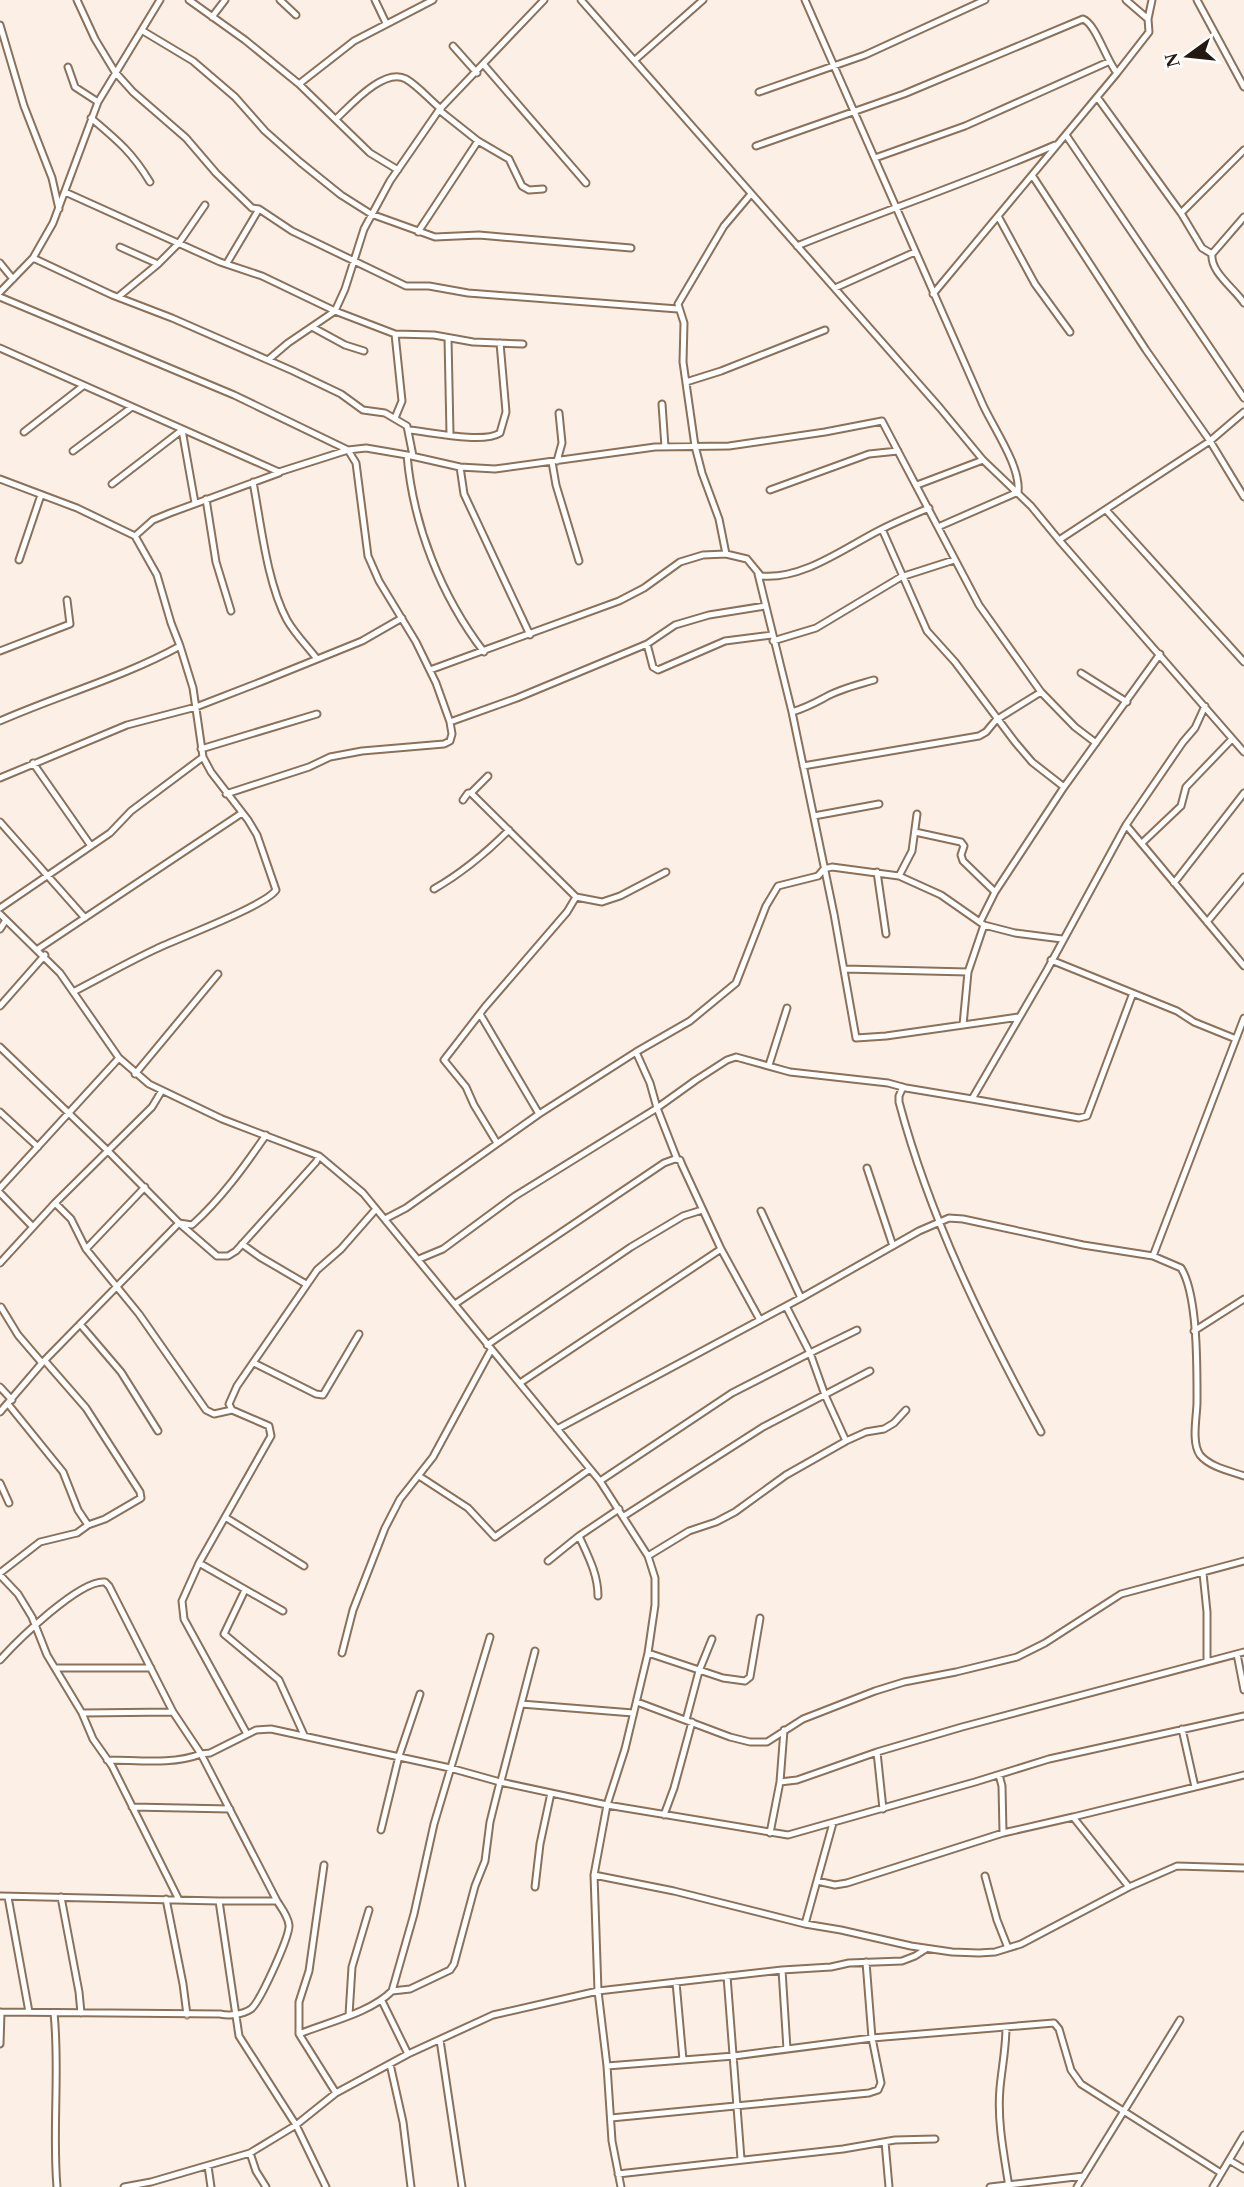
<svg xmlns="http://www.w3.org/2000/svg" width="1244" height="2187" font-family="Georgia,serif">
  <rect width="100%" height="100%" fill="#fcf0e6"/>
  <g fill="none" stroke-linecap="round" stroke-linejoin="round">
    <g stroke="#8b705a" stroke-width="9">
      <path id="minor" d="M77 0 95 39 115 72 133 92 186 138 216 173 252 208 259 209 292 231 406 286H429L468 293 678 309
        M189 0 245 40 299 84 370 153 398 170
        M280 0 296 15
        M375 0 386 23
        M581 0 940 408 983 460 1031 506 1059 540 1244 752
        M805 0C865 135 925 270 983 405 994 429 1021 467 1018 492L938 527
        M1197 0 1244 87
        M212 17 225 0
        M1148 19 1152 0
        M0 25 24 106 52 178 59 209
        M143 31 193 61 235 97 265 131 300 162 341 195 371 214 435 237 479 235 631 248
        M453 46 477 73
        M635 60 703 0
        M484 65 586 183
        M68 67 75 87 98 102
        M299 84 354 41 433 0
        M759 92 865 55 985 0
        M1097 97 1181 213 1202 248 1212 254
        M439 110 478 141 509 159 522 186 529 190 543 189
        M91 118C117 140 132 152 150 182
        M336 119C350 106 384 67 406 79 418 86 430 100 441 109
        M1066 135 1244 398
        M756 146 904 94 1083 19C1096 24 1106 60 1117 73
        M875 158 965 126 1108 62
        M1032 175 1146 350 1210 441 1244 497
        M65 192 220 262 262 276 335 311 395 334 434 335 473 342 523 344
        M1181 213 1244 150
        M998 216 1035 284 1070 332
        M1244 217 1212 254C1210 272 1234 288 1244 303
        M418 232 478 141
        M797 246C883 211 970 182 1055 145
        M120 247 158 264
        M33 258 112 295 172 318 293 371 341 394 363 410 385 413 407 426 413 456
        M0 263 13 279
        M227 263 259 209
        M835 288 915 252
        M0 292 33 258 53 223 98 102 160 0
        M933 294 1117 73 1149 32 1148 19 1126 0
        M0 297 234 395 348 450 356 463 368 556 379 581 416 642 436 683 450 722 452 734 450 741 444 744 362 751 330 757 309 767 226 794
        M118 297 158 264 179 243 205 205
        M312 327 345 345 364 351
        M395 334 402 401 395 418
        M448 338 450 434
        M0 348 279 472 348 450 366 448 407 455 460 467 495 469 655 447 729 446 825 432 882 421 979 605 1041 692 1075 727 1096 743
        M268 360 288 343 335 311 345 289 364 229 390 181 439 110 544 0
        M686 382 721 371 825 330
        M662 404 665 447
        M409 430C430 432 483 444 500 433L506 412 500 343
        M24 432 83 386
        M73 451 132 407
        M407 455C413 525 441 596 484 652
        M557 461 562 443 559 413
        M552 462 556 485 579 561
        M460 467 464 494 530 635
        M0 479 77 508 135 536 153 520 170 513 279 473
        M253 482C261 524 267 583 287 620 295 634 307 646 317 659
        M112 484 182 430 195 503
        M917 485 983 460
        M770 490 869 454 898 451
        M206 499 216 562 231 611
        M1106 510 1244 662
        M882 529 927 631 955 662 1015 742 1032 762 1064 787
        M1059 540 1210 441 1244 412
        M726 554 719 519 702 473 695 446 683 362 684 323 678 304 724 226 751 194
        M19 560 41 495
        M758 574 792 712 834 914 856 1038 886 1036 1019 1017
        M773 641 816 628 901 577 954 560
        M647 644 653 667 658 670 725 641 772 635
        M0 651 70 624 67 600
        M430 670 619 601 644 588 680 562 703 555 726 554 747 559 761 576C802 580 843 549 878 531 895 522 912 515 929 508
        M1081 673 1127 702
        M792 712C805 708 813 704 824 698 839 689 857 685 874 680
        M0 721C59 695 124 677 180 646
        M450 722 517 698 647 644 675 625 709 615 765 606
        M201 749 317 714
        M33 763 91 846
        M803 766 979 736 986 732 996 720 1041 692
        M488 776 471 793 576 897 567 912 485 1007 444 1060 466 1087 474 1105 497 1143
        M0 778 127 725 196 707 263 681 362 641 402 618
        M463 800 468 793H471
        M814 816 879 804
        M0 822 85 918
        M1126 825 1244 966
        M915 832 961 842 964 846 961 855 963 861 995 892
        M1142 843 1181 806 1186 787 1232 739
        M877 872 886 934
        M899 876 912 851 917 814
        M1174 883 1244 793
        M434 889C462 873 486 853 509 830
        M576 897 602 902 620 896 666 872
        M0 908 110 833 131 811 203 757
        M0 914 60 973 119 1058 149 1084 222 1119 319 1156 363 1193 600 1481 648 1556 655 1578V1605L648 1653 625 1749 607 1805 594 1875 598 1991 607 2066 612 2141 621 2187
        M980 922 995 892 1064 787 1160 654
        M1207 922 1244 877
        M0 929 6 920
        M38 949 242 813
        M1051 960 1177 1011 1194 1022 1236 1039
        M844 969 968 972
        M75 991C102 977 128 962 156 949 179 938 265 906 276 890L257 835 248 820 211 772 203 757 193 688 180 646 171 623 157 575 135 536
        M0 1006 45 955
        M480 1014 539 1114
        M963 1025 968 972 984 925
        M0 1047 107 1150 179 1223 217 1256H228L236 1251 316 1162 319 1156
        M769 1065 787 1008
        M135 1074 218 974
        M903 1087 899 1096V1102C930 1218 983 1326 1041 1432
        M161 1092 152 1107 55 1203 71 1219 86 1249 139 1314 206 1410 214 1414 232 1410
        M972 1099 1079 1118 1087 1116 1133 993
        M0 1112 38 1147
        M677 1159 657 1108 650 1083 636 1052 690 1021 736 983 766 906 778 886 818 876 824 869 832 867 899 876 941 895 984 925 1015 933 1062 939
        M867 1168 893 1246
        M0 1188 119 1058
        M0 1193 33 1227 55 1203
        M761 1211 801 1298
        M385 1219 406 1208 539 1114 636 1052
        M242 1244 260 1257 306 1284
        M86 1249 145 1187
        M1153 1256 1244 1018
        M419 1259 443 1249 515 1196 657 1108 696 1080 727 1060 736 1057 790 1072 888 1083 906 1088 972 1099 1047 970 1126 825 1183 742 1195 728 1205 706
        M0 1263 33 1227
        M455 1304 664 1163 675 1159 680 1160 682 1165 721 1249 760 1320
        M786 1306 810 1353 857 1330
        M1 1307 18 1335 42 1363
        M80 1324 121 1372 158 1431
        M1194 1331 1244 1299
        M487 1345 631 1247 683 1216 702 1210
        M254 1363 316 1394 323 1395 359 1334
        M520 1383 721 1249
        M0 1387 12 1400
        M8 1404 63 1472 78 1510 88 1525 105 1519 141 1498 140 1492 86 1408 45 1361
        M0 1412 42 1363 179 1223 192 1225C221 1199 244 1167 266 1135
        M557 1429 801 1298 919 1231 949 1218 963 1219 1083 1245 1153 1256 1181 1268C1198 1295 1197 1368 1197 1402 1197 1416 1191 1442 1200 1455 1210 1467 1230 1471 1244 1476
        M419 1476 468 1508 495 1537 590 1469
        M600 1481 732 1393 810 1353 825 1395 846 1441
        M0 1483 9 1503
        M624 1516 763 1427 870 1371
        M225 1517 304 1566
        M648 1556 689 1531 716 1522 735 1512 786 1475 846 1441 866 1432 884 1429 894 1423 906 1410
        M548 1561 579 1536
        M199 1563 283 1611
        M0 1573 40 1542 77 1533 88 1525
        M1203 1573 1207 1612V1661
        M0 1575 18 1594 32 1617 47 1655 82 1713 93 1739 112 1766 179 1900
        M245 1590 224 1634 279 1680 304 1735
        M598 1596C598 1574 588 1556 579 1536L619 1509
        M342 1653 353 1610 385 1528 400 1499 433 1457 491 1350
        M648 1653 723 1678 745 1681 750 1677 760 1618
        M1237 1654 1244 1690
        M0 1660C17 1641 80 1579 105 1582L109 1586 173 1712 201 1754C172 1765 138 1760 107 1760
        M55 1668H151
        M637 1702 730 1737 750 1742H767L803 1719 875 1691 904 1682 956 1672 1017 1657 1045 1643 1121 1594 1244 1561
        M521 1704 633 1713
        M82 1713 173 1712
        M686 1720 699 1671 712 1639
        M1182 1729 1195 1787
        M247 1734 184 1619 182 1601 199 1563 271 1436 269 1426 232 1410 229 1404 237 1386 317 1270 341 1249 376 1209
        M877 1752 883 1809
        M999 1775 1002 1786 1003 1833
        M501 1781 535 1651
        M780 1782 784 1730
        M132 1807 230 1809
        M664 1815 674 1788 692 1722
        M381 1830 399 1756 420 1694
        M770 1833 780 1782 797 1780 877 1752 962 1727 1244 1652
        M324 1865 309 1971 299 2002V2034L336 2093
        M594 1875 674 1891 805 1924 841 1930 911 1946 952 1952 979 1953 995 1952 1021 1944 1129 1887 1177 1866 1244 1868
        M985 1876 997 1920 1008 1948
        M817 1881 835 1885 847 1883 1003 1833 1073 1817
        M535 1887 540 1844 551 1793
        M1129 1887 1073 1817 1244 1775
        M0 1896 219 1901
        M8 1897 29 2012
        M61 1897 79 1992 81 2013
        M166 1899 183 1984 187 2015
        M805 1924 833 1823
        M782 1970 787 2049
        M727 1976 741 2159
        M676 1982 683 2060
        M392 1991 414 1914 434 1824 490 1637
        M382 2001 408 2054
        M0 2012 220 2014C229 2016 242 2015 251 2009 260 2002 290 1936 289 1925 288 1916 282 1909 277 1901
        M54 2013C60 2071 52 2129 57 2187
        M349 2015 352 1967 369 1910
        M1006 2027C1006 2048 1002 2067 1000 2088 997 2121 1004 2155 1009 2187
        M299 2034C328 2022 370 2013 392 1991L410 1989 450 1970 454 1964 475 1886 485 1861 490 1822 500 1782
        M440 2040 462 2187
        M0 2044 1 2012
        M390 2064 403 2122 411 2187
        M607 2066 734 2056 872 2038 1054 2023 1059 2029 1071 2070 1081 2084 1221 2173
        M611 2118 869 2093 878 2090 881 2083 872 2038 866 1962
        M885 2142 889 2187
        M250 2153 256 2171 266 2187
        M1229 2160 1244 2169
        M208 2166 211 2187
        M618 2174 843 2149 895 2140 935 2139
        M124 2187 151 2182 250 2153 296 2125 336 2093 408 2054 493 2015 598 1991 782 1970 831 1967 849 1963 902 1961 915 1956 926 1949
        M326 2187 296 2125 239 2036 219 1901H277L201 1754 210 1753 256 1730 271 1729 450 1768 500 1782 607 1805 788 1835 975 1782 1049 1759 1244 1716
        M990 2187 1084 2176
        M1077 2187 1180 2020
        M1213 2187 1244 2135"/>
    </g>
    <use href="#minor" stroke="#fff" stroke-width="5"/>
  </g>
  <g transform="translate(1188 56) rotate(255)" stroke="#ffffff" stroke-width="5" paint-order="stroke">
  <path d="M0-5L12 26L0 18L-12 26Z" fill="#231910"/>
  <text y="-10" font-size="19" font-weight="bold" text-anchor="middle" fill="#231910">N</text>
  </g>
</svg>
